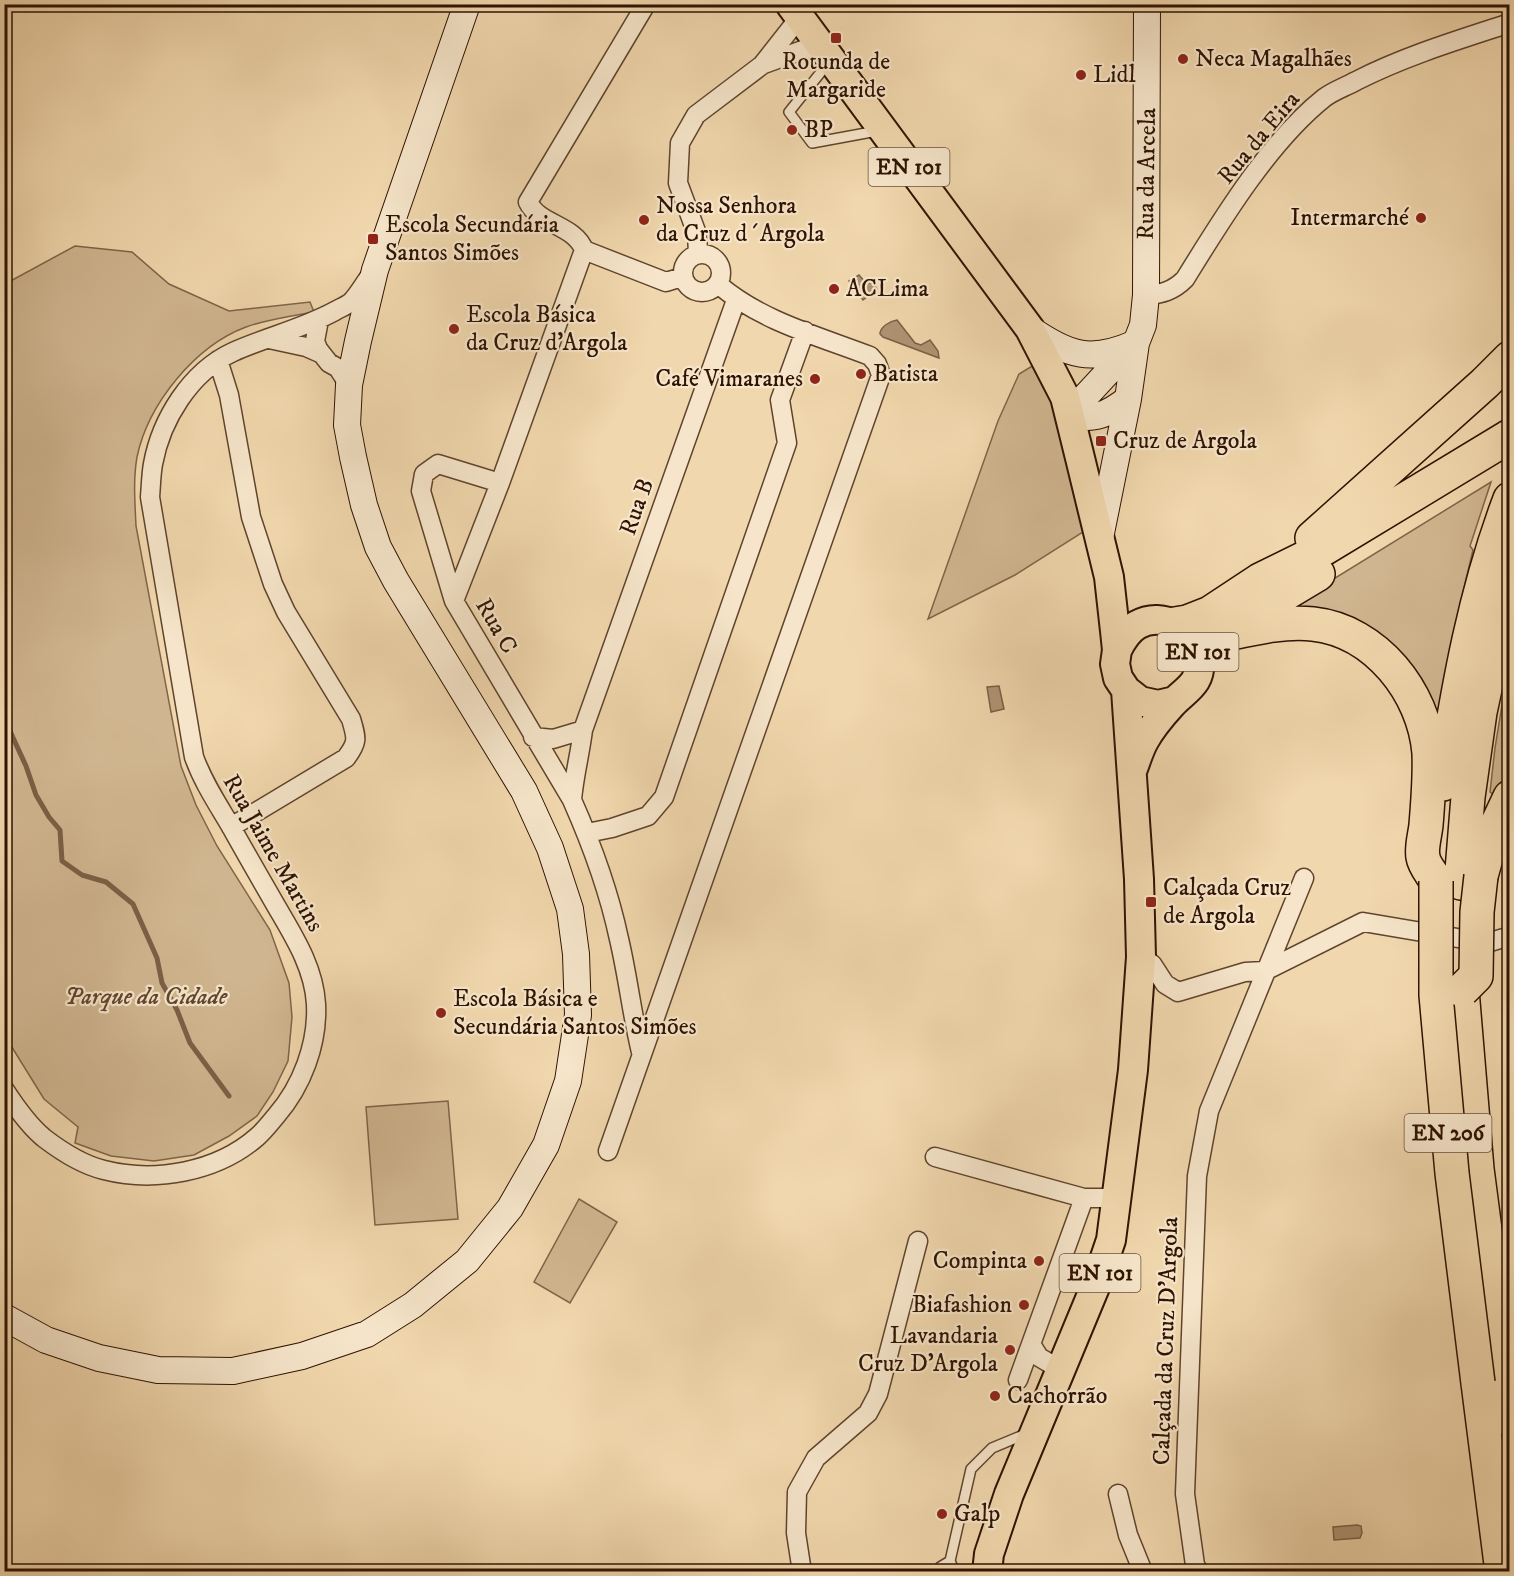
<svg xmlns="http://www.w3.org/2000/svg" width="1514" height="1576" font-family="'IM FELL DW Pica',serif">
  <rect width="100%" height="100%" fill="#f1d7ad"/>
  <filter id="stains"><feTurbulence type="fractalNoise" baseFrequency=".00333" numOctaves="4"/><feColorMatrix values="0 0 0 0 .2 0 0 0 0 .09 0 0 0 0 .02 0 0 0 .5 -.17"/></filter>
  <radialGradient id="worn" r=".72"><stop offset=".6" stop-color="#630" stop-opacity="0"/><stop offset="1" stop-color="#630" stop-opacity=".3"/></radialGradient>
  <path fill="#d0b690" stroke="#7f6449" stroke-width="1.5" d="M75 246 132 252 169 284 229 311 310 302 314 312C291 316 268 319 246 327 195 346 148 404 137 457 133 480 135 503 136 526L181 766 196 805 217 846 270 930 289 983 292 1017 288 1061 273 1092 257 1116 229 1136 194 1155 154 1161 111 1156 75 1143 78 1127 44 1099 5 1036V284Z
    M1039 362 1091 527 1015 575 928 619 998 421 1019 374Z
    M1491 482 1470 546 1473 550 1452 639 1437 728 1417 678 1280 612Z
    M1509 662V781L1499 799 1490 792 1495 748Z
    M448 1101 458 1219 375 1225 366 1107Z
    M579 1199 617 1222 570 1303 534 1282Z"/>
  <path fill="#af9473" stroke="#7b6046" stroke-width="1.5" d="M859 275 865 282 873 283 877 289 863 300 849 281Z
    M897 320 915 343 921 345 930 340 938 351 939 358 883 337 880 334C880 327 890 321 897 320Z
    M999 686 1004 709 991 712 987 687Z
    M1357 1525 1361 1526 1362 1533 1360 1538 1334 1540 1333 1527Z"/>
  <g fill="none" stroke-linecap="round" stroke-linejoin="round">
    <path stroke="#7b6046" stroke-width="5" d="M4 718 26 766 36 795 49 817 60 830 62 861 82 875 106 882 133 904 157 958 162 983 177 1010 190 1043 229 1096"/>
    <g stroke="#5f442d" stroke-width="12">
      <path id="lane" d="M829 62 789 112 812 143 877 131
        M939 1572 940 1567 950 1561
        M955 1572 950 1561 971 1469 992 1448 1028 1433"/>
    </g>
    <g stroke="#5f442d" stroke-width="21">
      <path id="street" d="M764 64 819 44
        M584 250 500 483 454 601 572 800C592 845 609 892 619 939 628 977 632 1015 641 1052
        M584 250C575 225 539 225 528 202L646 4
        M584 250 666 282 682 277
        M698 253 697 234 678 183 680 143 696 115 762 65 799 18
        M683 273a19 19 0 1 1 38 0a19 19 0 1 1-38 0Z
        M1146 295C1162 294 1173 291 1185 279 1222 219 1269 142 1324 98 1333 91 1345 87 1356 81 1405 56 1458 40 1510 23
        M319 320 315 341 318 349 329 363 338 368 349 385
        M269 339 306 347 322 354
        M218 360 229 395 251 517 273 584 286 612 351 719C357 739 358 742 346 758L231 827
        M454 601 421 491 424 474 438 464 500 483
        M533 737 553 739 583 730
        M572 800C574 776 580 754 583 730L736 300
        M587 833 612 828 648 816 664 797 787 443 780 400 805 331
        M1141 957 1152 964 1165 984 1178 992 1245 972 1265 971 1363 922 1487 943 1510 936
        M4 1089C15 1106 28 1125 44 1138 61 1151 83 1165 104 1170 155 1183 217 1172 257 1137 264 1131 270 1123 276 1116 302 1086 318 1044 316 1004 314 967 293 935 275 904 260 878 245 852 230 825 217 803 203 782 194 757L150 497C151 486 151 475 153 464 161 420 190 372 233 352 266 337 302 329 335 311 340 308 346 306 351 302 358 295 364 284 370 276
        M608 1151 881 375 877 364 870 356C818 336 761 321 719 285
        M935 1157 1084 1198H1117
        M1031 1344 1039 1357 1061 1370
        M1018 1380 1084 1198
        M1118 1494 1128 1535 1143 1572
        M802 1572 796 1533 797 1492 816 1458 868 1413 878 1394 918 1241
        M1199 1572 1195 1565 1185 1494 1197 1176 1209 1111 1304 878"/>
    </g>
    <g stroke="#2e1302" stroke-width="28">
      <path id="secondary" d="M1030 329C1069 356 1091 363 1136 343
        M1070 417 1084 398 1133 345
        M1070 417C1097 419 1107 415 1128 399
        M1100 538 1128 399 1136 343 1143 325 1146 295 1147 4
        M4 1317 46 1340 99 1358 158 1370 233 1371 302 1356 367 1334 413 1305 467 1261 510 1208 546 1145 568 1081 578 1015 576 954 570 909 550 848 524 791 396 581 378 547 364 505 353 457 347 425 349 385 358 341 375 270 467 4"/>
    </g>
    <g stroke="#2e1302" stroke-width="32">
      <path id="primary" d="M790 4 1030 329 1065 397 1081 462 1109 577 1115 631 1117 650 1115 664 1118 678 1126 690 1140 701 1158 705 1175 701
        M1117 650C1122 640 1127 631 1137 625 1163 610 1196 630 1199 659 1202 684 1186 689 1172 704 1162 715 1151 728 1144 741 1139 750 1136 761 1132 771
        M987 1572 989 1554 1009 1494 1095 1287 1111 1240 1133 1070 1141 957 1139 879 1126 690"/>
    </g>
    <g stroke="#2e1302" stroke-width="36">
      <path id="highway" d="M1312 538 1485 383 1510 358
        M1175 624 1187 622 1210 613 1260 580 1325 548 1510 436
        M1227 634C1255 628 1284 621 1313 624 1376 631 1424 692 1429 753 1430 777 1428 801 1426 825 1425 835 1421 848 1423 857 1424 865 1432 874 1436 881
        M1200 661 1208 649 1227 634 1238 622 1318 574
        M1443 784C1458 687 1475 591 1510 499
        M1481 876 1493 833 1510 797
        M1461 883 1468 797 1480 712 1510 573
        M1462 990 1477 1169 1510 1420
        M1478 1383 1502 1572"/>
    </g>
    <use href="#lane" stroke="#f6e5ca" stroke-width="9"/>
    <use href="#street" stroke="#f6e5ca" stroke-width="18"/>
    <use href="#secondary" stroke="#f6e5ca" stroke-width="26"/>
    <use href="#primary" stroke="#f1d7ad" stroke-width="28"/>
    <use href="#highway" stroke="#f1d7ad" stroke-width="33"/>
    <g stroke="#2e1302" stroke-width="36" stroke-linecap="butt">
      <path id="highway-bridge" d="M1436 881V995L1452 1173 1478 1383
        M1462 990 1476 976 1477 912 1481 876"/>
    </g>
    <use href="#highway-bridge" stroke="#f1d7ad" stroke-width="33"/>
  </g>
  <g fill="#8f2418" stroke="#f6e5ca" stroke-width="2">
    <rect x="830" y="32" width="12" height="12" rx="3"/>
    <circle cx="1183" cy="59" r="6"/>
    <circle cx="1081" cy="75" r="6"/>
    <circle cx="792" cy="130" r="6"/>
    <circle cx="1421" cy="218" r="6"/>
    <circle cx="644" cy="220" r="6"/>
    <rect x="367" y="233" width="12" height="12" rx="3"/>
    <circle cx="834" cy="289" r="6"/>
    <circle cx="454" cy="329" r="6"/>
    <circle cx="861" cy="374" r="6"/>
    <circle cx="815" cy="379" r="6"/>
    <rect x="1095" y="435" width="12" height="12" rx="3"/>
    <rect x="1145" y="896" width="12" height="12" rx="3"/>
    <circle cx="441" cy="1013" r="6"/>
    <circle cx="1039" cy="1261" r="6"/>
    <circle cx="1024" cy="1305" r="6"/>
    <circle cx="1010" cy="1350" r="6"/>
    <circle cx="995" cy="1396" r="6"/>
    <circle cx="942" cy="1514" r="6"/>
  </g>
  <g text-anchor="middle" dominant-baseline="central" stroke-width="4.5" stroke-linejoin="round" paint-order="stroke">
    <g fill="#f6e5ca" stroke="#6a523e" stroke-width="1.5">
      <rect x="868.5" y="148" width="81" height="38" rx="4.5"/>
      <rect x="1157.5" y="633" width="81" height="38" rx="4.5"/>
      <rect x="1404.5" y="1114" width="87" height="38" rx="4.5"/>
      <rect x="1059.5" y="1254" width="81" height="38" rx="4.5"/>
    </g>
    <g font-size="22" font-weight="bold" fill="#2e1302">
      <text x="909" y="167">EN 101</text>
      <text x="1198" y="652">EN 101</text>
      <text x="1448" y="1133">EN 206</text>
      <text x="1100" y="1273">EN 101</text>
    </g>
    <g font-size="24" fill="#2e1302" stroke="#f6e5ca" text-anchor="start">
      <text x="1195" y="59">Neca Magalhães</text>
      <text x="836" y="62" text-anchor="middle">Rotunda de<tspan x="836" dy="28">Margaride</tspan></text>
      <text x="1093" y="75">Lidl</text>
      <text x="804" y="130">BP</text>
      <text x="656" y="206">Nossa Senhora<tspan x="656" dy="28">da Cruz d´Argola</tspan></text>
      <text x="1409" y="218" text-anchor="end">Intermarché</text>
      <text x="385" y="225">Escola Secundária<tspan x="385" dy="28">Santos Simões</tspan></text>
      <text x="846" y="289">ACLima</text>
      <text x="466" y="315">Escola Básica<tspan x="466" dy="28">da Cruz d'Argola</tspan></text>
      <text x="873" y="374">Batista</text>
      <text x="803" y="379" text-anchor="end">Café Vimaranes</text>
      <text x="1113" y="441">Cruz de Argola</text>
      <text x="1163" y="888">Calçada Cruz<tspan x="1163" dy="28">de Argola</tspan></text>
      <text x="453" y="999">Escola Básica e<tspan x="453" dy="28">Secundária Santos Simões</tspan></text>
      <text x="1027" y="1261" text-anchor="end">Compinta</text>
      <text x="1012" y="1305" text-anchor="end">Biafashion</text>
      <text x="998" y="1336" text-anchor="end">Lavandaria<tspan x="998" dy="28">Cruz D'Argola</tspan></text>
      <text x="1007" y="1396">Cachorrão</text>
      <text x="954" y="1514">Galp</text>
    </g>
    <g font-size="24" fill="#2e1302" stroke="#f6e5ca">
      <text transform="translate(1259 138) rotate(-50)">Rua da Eira</text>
      <text transform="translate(1147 174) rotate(-89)">Rua da Arcela</text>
      <text transform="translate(637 507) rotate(-70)">Rua B</text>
      <text transform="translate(496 626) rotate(60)">Rua C</text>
      <text transform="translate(273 853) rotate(60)">Rua Jaime Martins</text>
      <text transform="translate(1166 1341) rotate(-88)">Calçada da Cruz D'Argola</text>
    </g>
    <g font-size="24" font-style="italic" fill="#5f442d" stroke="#f6e5ca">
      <text x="146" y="997">Parque da Cidade</text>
    </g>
  </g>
  <rect width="1514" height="1576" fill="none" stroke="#f1d7ad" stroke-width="24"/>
  <rect x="6" y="6" width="1502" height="1564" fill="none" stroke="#2e1302" stroke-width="3"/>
  <rect x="12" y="12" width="1490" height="1552" fill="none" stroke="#2e1302" stroke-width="1.5"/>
  <rect width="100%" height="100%" filter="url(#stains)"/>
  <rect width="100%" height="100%" fill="url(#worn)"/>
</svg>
